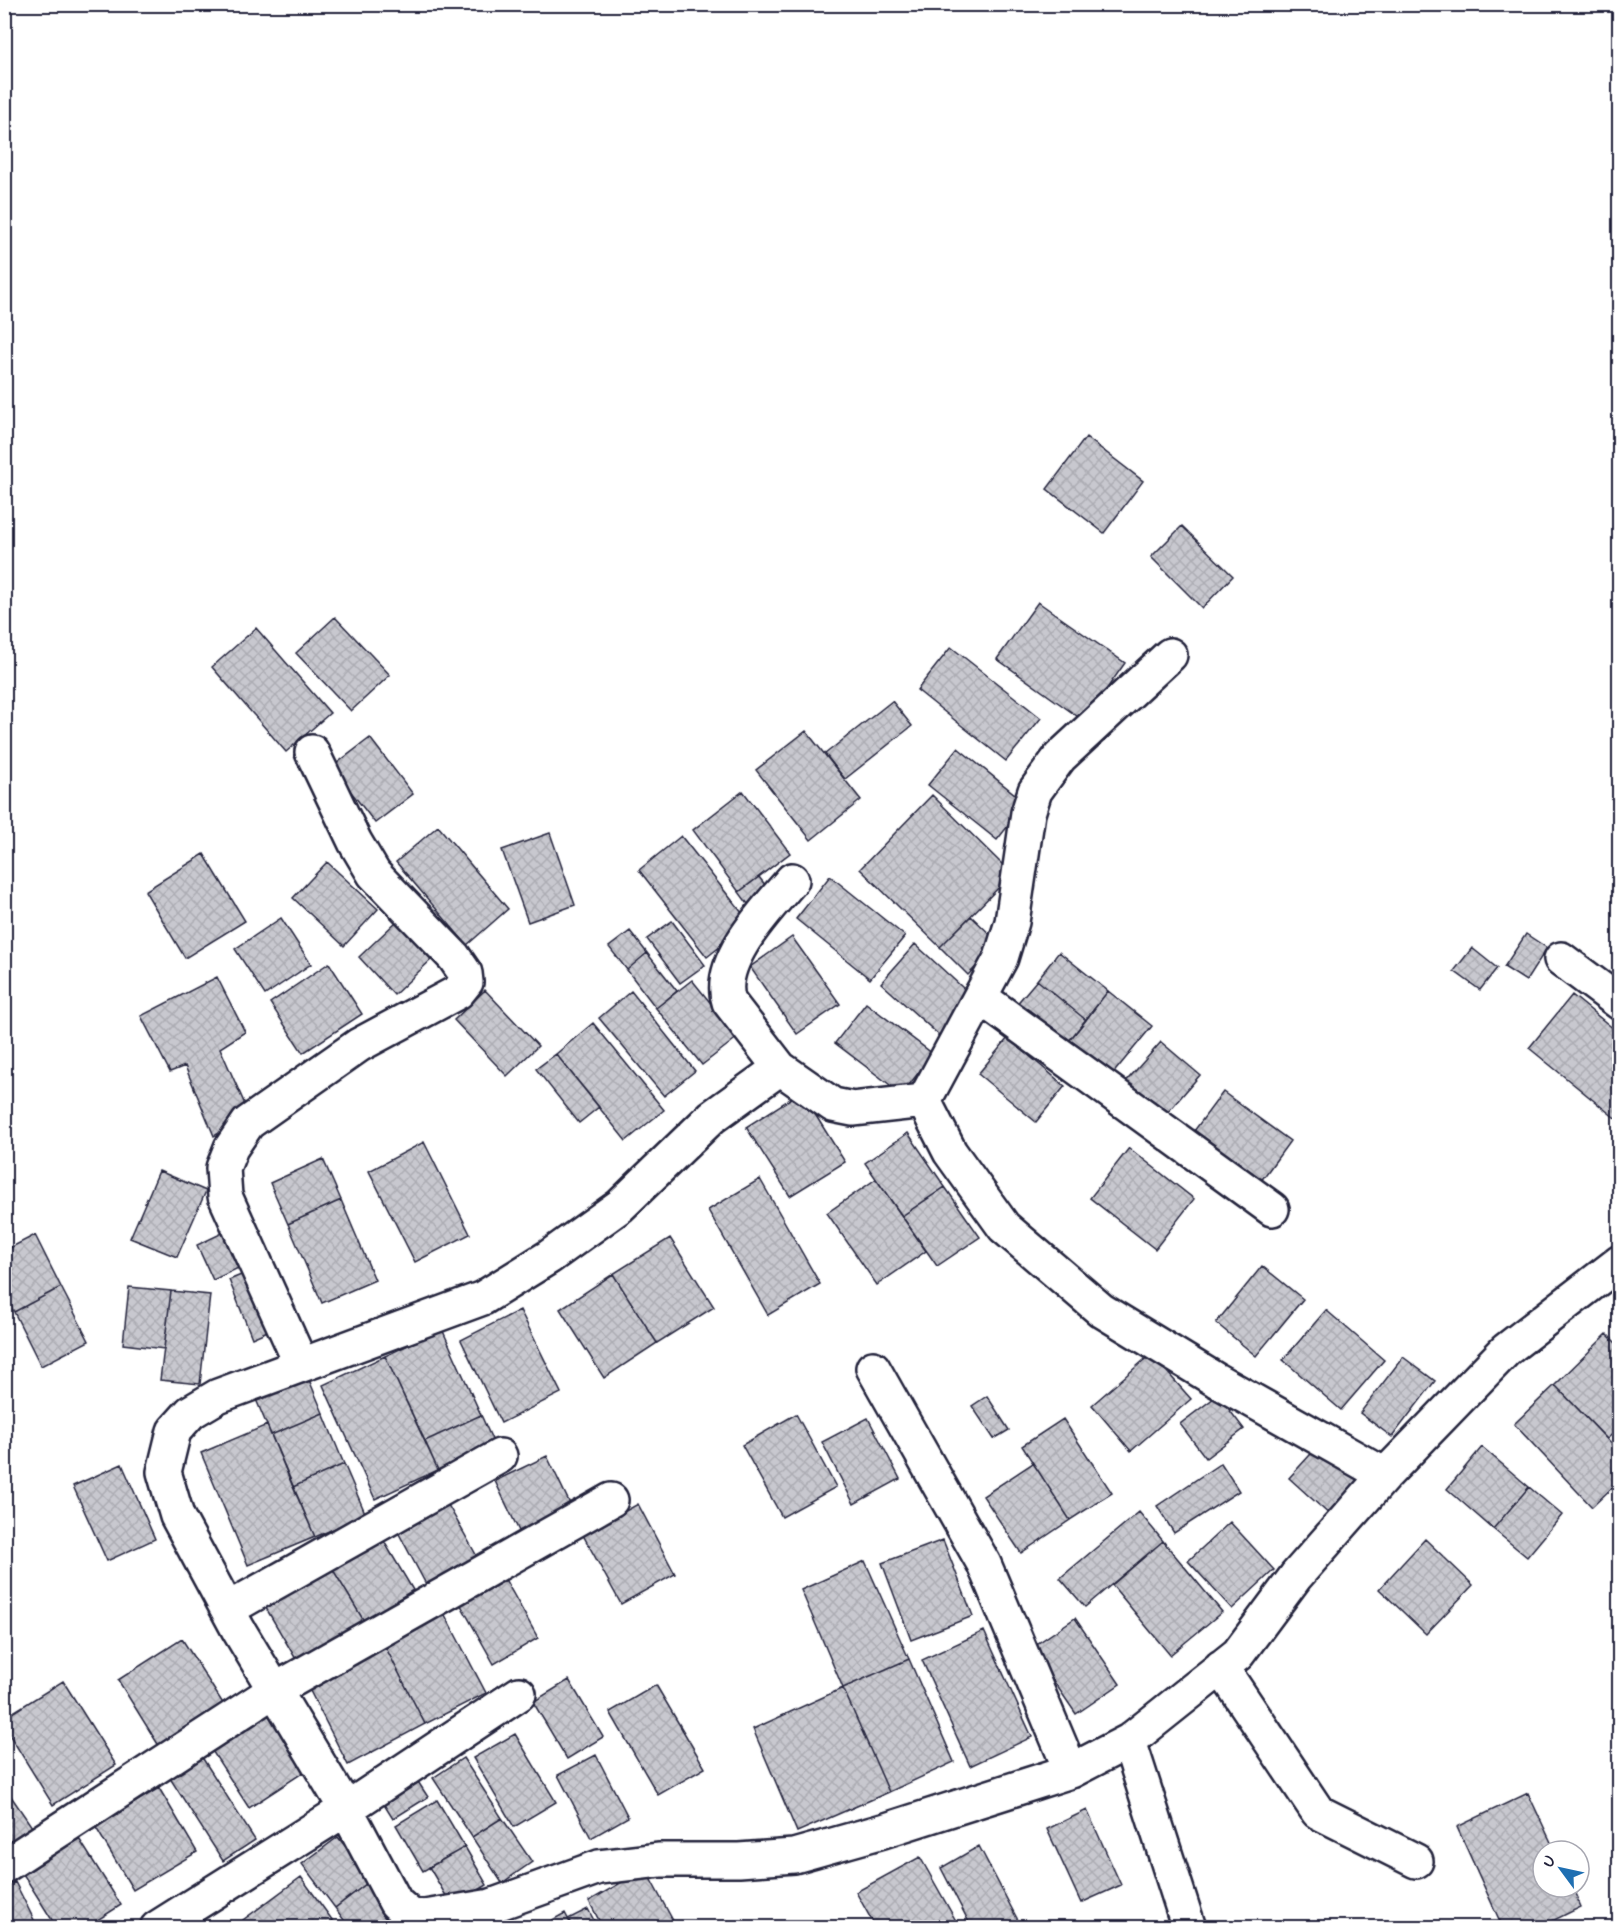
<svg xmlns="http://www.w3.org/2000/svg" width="1624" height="1932" font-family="Mynerve,sans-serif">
  <defs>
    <pattern id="building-cross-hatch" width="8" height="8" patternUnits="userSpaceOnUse" patternTransform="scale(1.5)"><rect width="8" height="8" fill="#c8c8cf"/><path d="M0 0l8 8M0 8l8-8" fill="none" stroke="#acacb3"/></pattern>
  </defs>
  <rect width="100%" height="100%" fill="#fff"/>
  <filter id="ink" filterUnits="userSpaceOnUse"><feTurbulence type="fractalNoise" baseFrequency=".0167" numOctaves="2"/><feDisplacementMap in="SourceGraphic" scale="12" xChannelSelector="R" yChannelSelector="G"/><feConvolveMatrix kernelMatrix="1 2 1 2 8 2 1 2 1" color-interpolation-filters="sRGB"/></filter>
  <g filter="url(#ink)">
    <path fill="url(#building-cross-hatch)" stroke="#22223b" stroke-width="1.5" d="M1086 437 1143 481 1104 533 1047 489Z
      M1182 526 1233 576 1202 608 1151 557Z
      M1038 602 1125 663 1084 721 997 659Z
      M335 617 390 675 351 711 296 653Z
      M256 628 330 713 286 752 212 667Z
      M951 647 1041 718 1006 761 917 690Z
      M892 701 912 726 845 779 825 754Z
      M806 731 861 800 811 840 756 770Z
      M370 738 413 794 375 823 332 767Z
      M958 748 1026 803 997 840 928 785Z
      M743 791 790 853 739 892 693 830Z
      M932 795 1012 874 940 947 860 869Z
      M438 826 508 909 467 945 396 862Z
      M550 833 575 905 528 922 502 850Z
      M681 836 750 923 707 957 639 870Z
      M204 854 245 921 185 958 145 891Z
      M327 862 378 909 344 946 293 898Z
      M830 876 905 936 870 979 796 919Z
      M759 877 773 895 753 911 739 892Z
      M971 916 999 943 968 975 940 947Z
      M281 918 311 964 265 995 235 949Z
      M398 920 433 958 394 995 359 957Z
      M672 921 705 965 680 983 647 939Z
      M630 931 647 953 627 970 609 947Z
      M1526 934 1547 948 1526 981 1504 967Z
      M792 937 840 1004 797 1034 750 967Z
      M915 944 974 998 940 1036 881 983Z
      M1472 948 1497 968 1480 990 1454 971Z
      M1059 952 1108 991 1086 1020 1037 980Z
      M647 953 677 991 656 1008 627 970Z
      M329 963 362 1014 303 1053 270 1003Z
      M217 977 245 1032 220 1048 250 1116 214 1136 185 1066 170 1072 141 1016Z
      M692 980 738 1037 702 1065 656 1008Z
      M1037 980 1086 1020 1065 1046 1015 1006Z
      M485 990 538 1046 507 1076 454 1020Z
      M631 991 695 1071 664 1096 599 1018Z
      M1108 991 1152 1026 1107 1081 1065 1046Z
      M1572 995 1620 1034V1122L1529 1048Z
      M866 1003 933 1054 902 1094 835 1043Z
      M593 1023 664 1110 626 1141 556 1054Z
      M1008 1038 1065 1086 1036 1122 978 1074Z
      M1161 1042 1200 1075 1162 1119 1122 1086Z
      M556 1054 599 1107 579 1123 536 1069Z
      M801 1092 845 1162 790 1196 746 1127Z
      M1223 1092 1290 1141 1258 1185 1191 1135Z
      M908 1133 945 1187 902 1216 865 1163Z
      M424 1142 470 1234 415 1262 369 1171Z
      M1129 1148 1194 1199 1155 1249 1090 1198Z
      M323 1159 341 1200 288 1224 270 1183Z
      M159 1171 206 1191 177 1257 130 1238Z
      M760 1179 820 1284 768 1315 708 1210Z
      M876 1179 926 1251 877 1285 827 1213Z
      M945 1187 980 1237 937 1266 902 1216Z
      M341 1200 375 1280 322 1303 288 1224Z
      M233 1228 249 1263 213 1280 197 1245Z
      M35 1235 61 1287 14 1312 4 1294V1251Z
      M670 1238 714 1307 657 1343 613 1274Z
      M1262 1266 1303 1299 1256 1356 1216 1323Z
      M256 1269 279 1326 252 1338 229 1280Z
      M613 1274 657 1343 604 1378 560 1309Z
      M61 1287 89 1341 41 1366 14 1312Z
      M129 1287 171 1291 164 1349 123 1344Z
      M171 1291 210 1295 200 1384 160 1380Z
      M520 1310 561 1393 501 1423 461 1340Z
      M1326 1310 1384 1360 1341 1410 1283 1360Z
      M442 1329 481 1415 425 1441 385 1356Z
      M1607 1334 1620 1347V1427L1607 1439 1555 1385Z
      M1151 1354 1191 1399 1131 1451 1092 1405Z
      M385 1356 438 1470 375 1499 323 1385Z
      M1403 1357 1435 1381 1392 1437 1360 1413Z
      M307 1375 323 1413 271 1435 255 1397Z
      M1555 1385 1620 1453V1480L1592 1507 1514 1424Z
      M1218 1395 1244 1429 1206 1458 1180 1424Z
      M987 1396 1009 1430 994 1439 972 1406Z
      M323 1413 344 1464 293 1487 271 1435Z
      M796 1414 836 1487 782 1517 742 1445Z
      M481 1415 494 1444 438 1470 425 1441Z
      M868 1418 900 1479 854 1504 822 1442Z
      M1063 1419 1112 1493 1070 1520 1022 1446Z
      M267 1425 315 1537 248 1565 201 1453Z
      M1320 1444 1362 1484 1332 1517 1289 1478Z
      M1482 1447 1529 1487 1493 1529 1447 1489Z
      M547 1456 571 1506 519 1531 495 1481Z
      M1033 1463 1070 1520 1021 1553 983 1496Z
      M1221 1463 1239 1491 1174 1533 1157 1506Z
      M122 1464 155 1539 107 1561 73 1486Z
      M344 1464 366 1515 315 1537 293 1487Z
      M1529 1487 1562 1515 1527 1557 1493 1529Z
      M447 1503 479 1560 428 1588 397 1530Z
      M638 1504 675 1574 621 1604 583 1535Z
      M1139 1512 1163 1541 1085 1607 1060 1578Z
      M1230 1522 1274 1570 1232 1609 1188 1561Z
      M379 1533 413 1590 364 1621 329 1563Z
      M1425 1539 1473 1585 1426 1634 1379 1589Z
      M943 1540 973 1616 911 1640 882 1563Z
      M1163 1541 1222 1612 1170 1655 1112 1585Z
      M865 1561 909 1659 843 1688 801 1590Z
      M329 1563 364 1621 297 1661 263 1603Z
      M501 1572 538 1638 494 1664 457 1598Z
      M444 1613 486 1693 425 1724 384 1644Z
      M1075 1618 1120 1684 1076 1714 1031 1648Z
      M984 1631 1032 1737 970 1766 922 1660Z
      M182 1639 224 1705 159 1746 118 1680Z
      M384 1644 425 1724 348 1765 307 1685Z
      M909 1659 954 1762 889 1792 843 1688Z
      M569 1680 603 1737 567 1759 533 1702Z
      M63 1681 116 1765 53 1805 4 1726V1718Z
      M656 1685 705 1768 658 1795 610 1712Z
      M843 1688 889 1792 797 1832 753 1729Z
      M270 1706 310 1768 249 1808 209 1746Z
      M515 1734 556 1802 514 1827 473 1758Z
      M198 1751 255 1840 223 1861 166 1772Z
      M596 1755 628 1817 591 1838 558 1775Z
      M463 1758 502 1818 472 1837 433 1778Z
      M413 1774 428 1797 393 1819 378 1795Z
      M4 1786 32 1827 4 1845Z
      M159 1788 197 1852 133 1890 95 1826Z
      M1528 1793 1555 1851H1543V1887H1572L1581 1907 1538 1928H1503L1457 1827Z
      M437 1800 465 1847 423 1871 396 1825Z
      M1087 1810 1121 1885 1081 1903 1047 1829Z
      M502 1818 532 1862 502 1883 472 1837Z
      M76 1834 121 1905 85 1928H57L20 1869Z
      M338 1837 371 1880 335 1908 302 1864Z
      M979 1846 1022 1928H972L941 1868Z
      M465 1847 487 1885 452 1906 429 1867Z
      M920 1857 960 1928H876L856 1892Z
      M645 1869 677 1928H603L589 1901Z
      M301 1877 338 1928H248L243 1920Z
      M371 1880 407 1928H350L335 1908Z
      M15 1882 35 1922 24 1928H5L4 1887Z
      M588 1909 598 1928H573L568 1919Z
      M565 1913 573 1928H538Z"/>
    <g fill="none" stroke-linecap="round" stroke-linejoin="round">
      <g stroke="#22223b" stroke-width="38">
        <path id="minor" d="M1561 959 1620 1003
          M980 997 1272 1209
          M780 1068 729 1002C715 962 768 908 792 880
          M924 1101 950 1152 1004 1227 1101 1310 1216 1380 1385 1475
          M301 1364 225 1196 223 1168 231 1148 248 1123 359 1045 458 992 466 982 465 973 454 957 374 874 355 842 312 752
          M873 1368 984 1564 1071 1771
          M228 1609 500 1456
          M1221 1667 1318 1812 1416 1861
          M519 1694 346 1809 396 1903 410 1915 425 1917 491 1906 599 1867 660 1860H739L794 1856 883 1831 1071 1771 1129 1741 1238 1654 1296 1576 1385 1475 1506 1350 1620 1262
          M1129 1741 1189 1928
          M4 1866 275 1690 611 1500
          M157 1928 346 1809 238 1629 177 1516 164 1472 174 1431 191 1412 218 1396 483 1298 549 1257 620 1206 712 1117 780 1068 833 1105 853 1109 924 1101 1001 958 1012 922 1028 813 1035 791 1060 757 1170 655"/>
      </g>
      <use href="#minor" stroke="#fff" stroke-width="33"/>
    </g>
  </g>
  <rect width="1624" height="1932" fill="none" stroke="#fff" stroke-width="24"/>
  <rect x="12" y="12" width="1600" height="1908" fill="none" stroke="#22223b" stroke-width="2" filter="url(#ink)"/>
  <g transform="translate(1561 1869) rotate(303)"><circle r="28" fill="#ffffff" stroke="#a7a7b1" stroke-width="1.5"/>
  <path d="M0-4.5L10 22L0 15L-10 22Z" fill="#1f6fb2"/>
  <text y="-9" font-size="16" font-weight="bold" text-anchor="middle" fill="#22223b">U</text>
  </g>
</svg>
